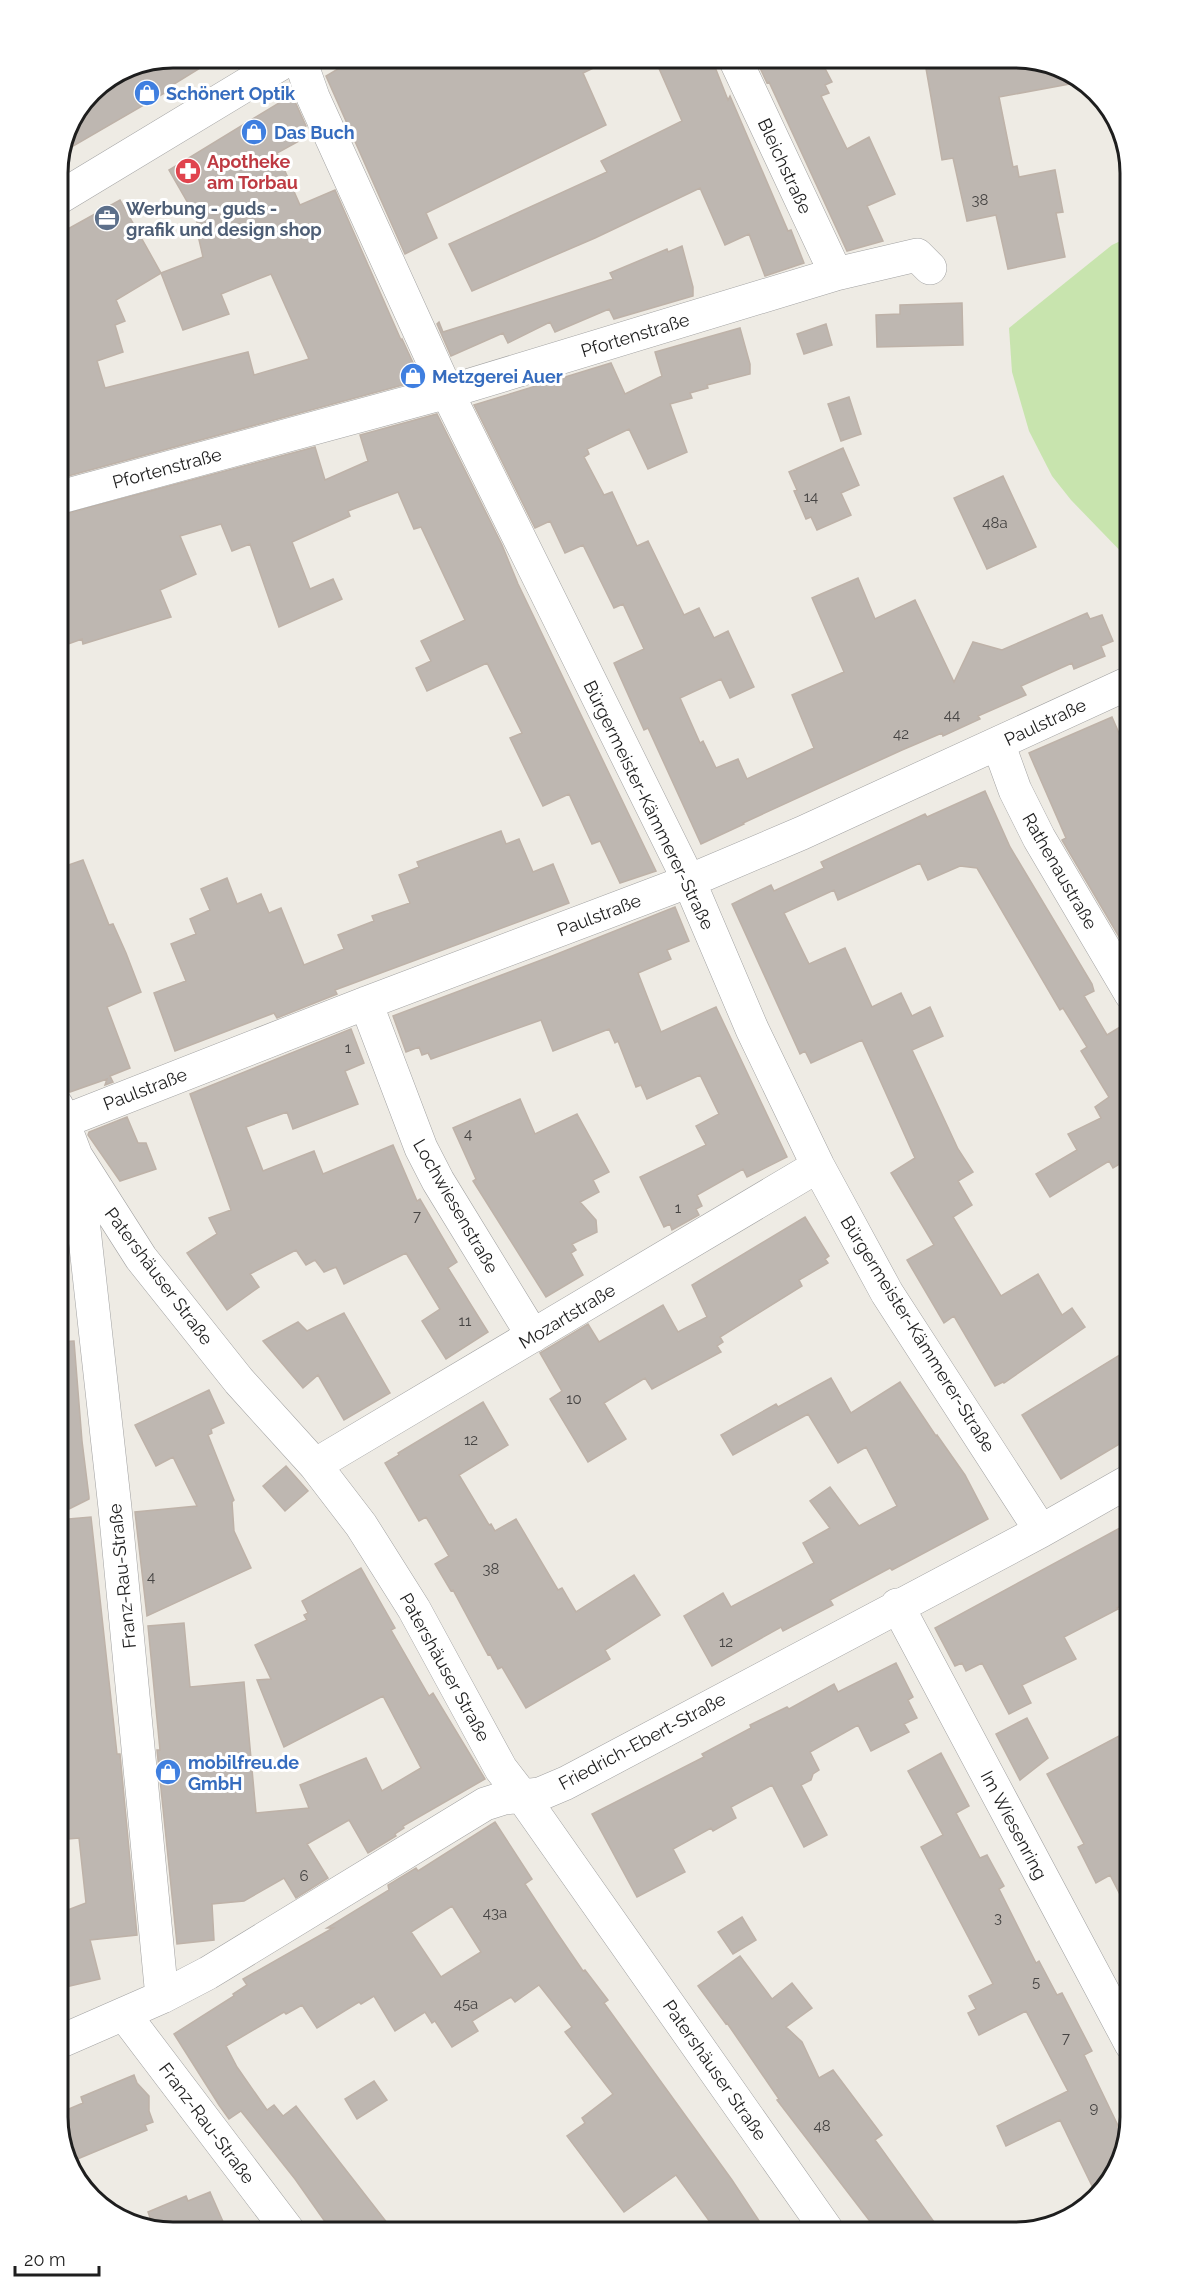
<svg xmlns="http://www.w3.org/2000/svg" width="1188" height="2290" font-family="Raleway,sans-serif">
  <rect width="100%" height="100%" fill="#eeebe4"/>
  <path fill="#c8e4ae" d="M1131 236V562L1071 500 1052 476 1029 431 1012 372 1009 328 1112 245Z"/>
  <path fill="#beb7b1" stroke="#beb2a8" stroke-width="1.5" fill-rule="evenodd" d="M173 57H218L174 84 175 87 63 152 91 91 129 66Z
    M358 57H616L583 73 606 125 426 213 437 238 405 254 326 76Z
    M654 57H711L728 100 730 96 788 231 791 230 804 263 765 276 749 234 725 245 700 188 595 238 472 291 449 244 607 172 601 161 682 121Z
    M755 57H819L832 82 825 85 829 93 821 96 847 149 869 137 895 194 867 206 883 241 847 251 769 82 767 83Z
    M924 57H1023L1086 81 999 97 1013 167 1017 166 1019 177 1055 170 1063 212 1056 213 1065 257 1008 269 996 215 967 221 953 158 942 160Z
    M292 95 306 126 294 133 299 141 277 153 300 205 335 190 401 340 402 339 421 380 57 479V235L120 200 161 273 203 257 197 231V219L169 170ZM161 273 183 330 229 314 221 294 271 274 309 359 254 375 248 352 105 388 97 361 123 352 115 325 125 321 116 300Z
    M682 246 693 287V296L614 319 609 309 555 332 550 322 508 343 503 333 451 356 437 324 439 322 443 332 613 279 610 273 667 249 668 252Z
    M962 303 963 345 877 347 876 315 900 314V305Z
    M826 324 832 345 804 354 797 334Z
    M740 328 750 364V374L707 385 708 388 690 393 692 398 670 404 687 452 648 469 629 429 587 449 589 454 584 457 604 495 612 492 637 546 648 541 684 615 699 608 714 638 728 631 754 687 730 698 721 679 680 698 700 743 703 741 716 768 738 759 747 779 814 748 792 695 844 672 812 598 858 578 875 619 915 600 954 682 973 642 1002 650 1087 613 1090 619 1102 615 1113 641 1101 646 1105 656 1074 669 1072 663 1021 686 1026 695 978 716 980 719 943 736 942 733 902 750 743 823 744 824 701 844 648 728 644 730 614 663 644 649 623 604 614 608 583 545 565 553 550 521 535 528 474 405 611 363 625 394 662 376 655 352Z
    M849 397 861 434 841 441 828 404Z
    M437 414 502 545 518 584 656 871 620 883 600 841 592 844 569 794 543 806 510 738 522 733 487 663 427 691 416 668 431 661 421 641 465 620 421 527 414 529 398 492 348 511 350 516 292 542 310 589 333 579 342 599 279 627 250 544 232 551 221 524 180 536 196 574 160 590 171 617 83 644 82 639 57 648V516L315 447 325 480 368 461 360 435Z
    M843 448 859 485 841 493 851 515 817 530 811 517 806 519 794 491 797 490 789 472Z
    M1003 476 1036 547 987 569 954 498Z
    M1112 717 1131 761V957L1062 840 1066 838 1029 753Z
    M985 791 1010 847 1092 984 1094 991 1084 996 1107 1035 1120 1027 1131 1046V1157L1113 1168 1109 1161 1050 1197 1036 1174 1077 1150 1068 1134 1101 1118 1095 1107 1109 1097 1081 1051 1087 1047 1063 1008 1060 1010 977 868 960 866 928 880 920 863 838 900 834 890 784 913 809 964 845 948 872 1007 901 993 912 1016 930 1007 943 1036 912 1050 958 1149 973 1172 958 1181 972 1205 953 1217 1001 1296 1038 1274 1062 1315 1072 1308 1085 1327 1004 1383 1003 1382 995 1386 954 1316 944 1323 907 1260 934 1245 891 1173 915 1158 862 1040 811 1063 805 1051 800 1054 732 904 771 885 774 891 824 868 821 862 925 814 927 817Z
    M501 831 506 844 519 839 533 872 553 864 569 903 335 990 337 994 277 1018 274 1013 175 1051 154 993 186 981 171 944 196 934 190 919 210 910 201 889 227 878 237 904 261 894 269 913 281 908 304 965 344 949 338 935 374 921 372 916 410 903 399 875 419 867 417 862Z
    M83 860 109 925 113 924 126 953 141 992 107 1007 130 1068 110 1076 113 1082 105 1085 107 1079 70 1092 57 1061V869Z
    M675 907 689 941 667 950 671 959 638 973 661 1032 716 1007 787 1157 747 1177 743 1169 697 1195 702 1206 696 1209 699 1215 672 1230 670 1224 664 1227 640 1177 706 1145 696 1126 719 1114 700 1075 647 1099 641 1085 636 1087 618 1041 615 1043 609 1029 553 1051 541 1020 431 1059 428 1053 422 1055 419 1047 406 1052 393 1016 552 956Z
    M351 1029 364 1063 345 1071 358 1104 293 1129 287 1112 246 1127 263 1171 314 1151 323 1174 393 1145 417 1201 420 1199 457 1262 448 1268 488 1332 446 1359 422 1321 440 1309 406 1253 344 1284 336 1267 324 1272 315 1260 306 1265 296 1250 250 1274 259 1287 227 1310 187 1253 217 1234 209 1218 231 1210 190 1094Z
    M520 1099 535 1134 577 1114 609 1172 593 1180 599 1192 580 1202 596 1220 597 1232 572 1244 576 1250 571 1253 583 1275 546 1297 473 1181 476 1179 453 1128Z
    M127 1117 138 1143H146L156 1169 120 1181 88 1135 89 1132Z
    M805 1217 829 1256 825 1259 828 1263 799 1280 802 1286 720 1337 723 1342 717 1346 721 1352 652 1389 645 1378 604 1403 626 1439 588 1462 550 1399 562 1391 540 1353 588 1324 599 1342 663 1305 678 1332 707 1317 692 1285Z
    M344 1313 390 1393 344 1420 318 1375 303 1388 263 1341 298 1322 307 1331Z
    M74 1341 82 1441 89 1497V1499L57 1515V1342Z
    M1131 1348V1437L1061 1479 1022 1415Z
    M831 1378 851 1413 900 1382 936 1436 937 1435 965 1475 988 1519 892 1570 890 1568 830 1600 833 1605 783 1631 781 1627 712 1666 684 1616 723 1593 731 1607 814 1563 803 1543 830 1528 810 1501 830 1487 859 1526 897 1506 866 1447 838 1463 808 1414 733 1455 721 1435 776 1404 778 1407Z
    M209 1390 224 1423 211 1429 212 1433 208 1435 234 1500 232 1502 234 1531 251 1568 147 1616 135 1512 197 1506 173 1457 156 1466 135 1425Z
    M483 1402 508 1445 459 1475 489 1525 491 1524 495 1531 516 1519 558 1590 562 1588 576 1612 634 1575 660 1615 605 1650 610 1659 526 1708 502 1667 498 1669 490 1654 488 1655 453 1590 451 1591 435 1564 449 1556 426 1517 419 1521 385 1463 399 1455 398 1453Z
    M286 1466 308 1491 285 1511 263 1486Z
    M91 1517 117 1754H120L137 1935 90 1940 100 1979 57 1989V1914L86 1903 79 1838 57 1840V1627L67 1626 61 1581H57V1520Z
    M1131 1522V1600L1117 1608 1118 1609 1064 1637 1076 1659 1022 1685 1031 1703 1009 1714 982 1663 966 1671 962 1663 955 1666 935 1628Z
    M361 1568 395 1628 391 1630 429 1696 433 1693 485 1779 403 1826 404 1828 395 1834 396 1836 368 1853 349 1820 307 1844 328 1878 296 1898 284 1878 244 1901 212 1904 214 1940 177 1944 157 1750H160L148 1626 184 1623 190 1687 244 1682 256 1813 309 1808 300 1785 366 1758 382 1791 421 1768 383 1696 284 1747 257 1680 271 1679 255 1645 307 1620 304 1615 308 1613 302 1601Z
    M896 1663 913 1697 908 1700 917 1718 904 1724 909 1732 871 1751 858 1725 810 1752 819 1770 813 1774 811 1780 801 1785 827 1835 804 1847 772 1785 731 1807 736 1818 713 1831 711 1828 673 1849 685 1872 637 1897 592 1814 704 1757 702 1754 751 1728 750 1725 787 1707 789 1709 834 1684 838 1692Z
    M1027 1718 1048 1758 1020 1780 996 1734Z
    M1119 1736 1131 1759V1916L1110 1875 1096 1883 1078 1847 1084 1844 1047 1774Z
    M941 1753 969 1806 956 1813 980 1858 987 1855 1004 1886 999 1889 1036 1963 1039 1961 1057 1995 1062 1993 1092 2051 1084 2055 1124 2138 1111 2182 1096 2194 1060 2120 1006 2146 997 2126 1068 2091 1026 2011 979 2035 968 2013 976 2009 969 1996 993 1984 921 1847 943 1835 908 1771Z
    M495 1822 532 1879 525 1884 555 1930 583 1971 585 1970 608 2000 604 2003 732 2180 767 2233H718L676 2175 624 2212 567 2136 585 2123 582 2118 613 2094 565 2032 572 2027 539 1985 515 2002 511 1997 472 2021 478 2031 452 2047 435 2021 432 2023 425 2012 395 2031 374 1996 361 2004 359 2002 317 2028 302 2005 286 2014 284 2012 226 2046 237 2067 267 2110 274 2105 283 2116 296 2106 395 2233H333L295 2179 241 2111 229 2119 219 2105 174 2034 234 1996 233 1994 247 1985 243 1979 333 1928H327L389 1890 388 1885 416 1868 418 1871ZM452 1906 481 1952 441 1977 411 1932Z
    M742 1917 756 1940 733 1954 718 1932Z
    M740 1956 772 1999 792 1983 812 2008 786 2027 802 2042 819 2078 833 2070 882 2135 875 2140 942 2233H879L777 2100 779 2099 727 2023 726 2024 698 1986Z
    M134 2075 137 2083 149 2096V2111L153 2122 145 2125 147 2130 75 2160 73 2156 65 2159 57 2114 83 2103 81 2097Z
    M374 2081 387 2100 357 2119 345 2099Z
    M210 2192 228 2233H166L154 2229 148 2212 186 2196 188 2201Z"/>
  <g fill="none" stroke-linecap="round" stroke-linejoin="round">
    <g stroke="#a2a2a2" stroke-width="34">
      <path id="minor" d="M299 57 313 97 447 392 689 881 752 1029 818 1166 887 1293 1041 1531
        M734 57 836 274
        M57 199 292 57
        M57 498 447 392 836 274 917 255 930 268
        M998 743 1015 790 1039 838 1131 994
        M366 1003 421 1148 438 1181 533 1336
        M57 1106 76 1156 141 1258 239 1381 315 1465 361 1525 414 1609 501 1769 522 1796 829 2233
        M57 1124 366 1003 689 881 802 833 1131 682
        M77 1166 115 1508 162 1997
        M315 1465 818 1166
        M897 1605 1131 2044
        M124 2014 290 2233
        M57 2043 162 1997 208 1973 485 1804 504 1798 540 1794 566 1783 1041 1531 1131 1480"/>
    </g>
    <use href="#minor" stroke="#fff" stroke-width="33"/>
  </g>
  <defs>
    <g id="shop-disc" transform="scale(1.35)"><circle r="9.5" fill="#3f7fe0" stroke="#fff"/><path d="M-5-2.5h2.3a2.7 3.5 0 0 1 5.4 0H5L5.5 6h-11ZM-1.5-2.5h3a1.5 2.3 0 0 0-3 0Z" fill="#fff"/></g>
    <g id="pharmacy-disc" transform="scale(1.35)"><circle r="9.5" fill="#e0444e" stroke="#fff"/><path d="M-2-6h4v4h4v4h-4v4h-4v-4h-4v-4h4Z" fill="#fff"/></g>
    <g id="office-disc" transform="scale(1.35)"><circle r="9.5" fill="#5c6f8a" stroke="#fff"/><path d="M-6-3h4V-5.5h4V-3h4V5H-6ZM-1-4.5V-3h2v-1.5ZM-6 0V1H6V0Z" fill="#fff"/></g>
  </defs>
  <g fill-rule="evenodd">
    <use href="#shop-disc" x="147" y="93"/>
    <use href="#shop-disc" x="254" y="132"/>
    <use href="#pharmacy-disc" x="188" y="171"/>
    <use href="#office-disc" x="107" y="218"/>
    <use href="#shop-disc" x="413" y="376"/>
    <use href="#shop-disc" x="168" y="1772"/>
  </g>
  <g text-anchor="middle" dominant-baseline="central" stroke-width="6" stroke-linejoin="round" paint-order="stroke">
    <g font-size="15" fill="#464443">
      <text x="980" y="200">38</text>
      <text x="811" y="497">14</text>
      <text x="995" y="523">48a</text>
      <text x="952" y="715">44</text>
      <text x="901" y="734">42</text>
      <text x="348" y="1048">1</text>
      <text x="468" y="1134">4</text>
      <text x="678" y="1208">1</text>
      <text x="417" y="1216">7</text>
      <text x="465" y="1321">11</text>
      <text x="574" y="1399">10</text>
      <text x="471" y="1440">12</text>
      <text x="491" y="1569">38</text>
      <text x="151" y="1577">4</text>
      <text x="726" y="1642">12</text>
      <text x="304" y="1876">6</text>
      <text x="495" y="1913">43a</text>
      <text x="998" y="1918">3</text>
      <text x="1036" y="1982">5</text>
      <text x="466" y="2004">45a</text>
      <text x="1066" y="2038">7</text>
      <text x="1094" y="2108">9</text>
      <text x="822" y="2126">48</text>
    </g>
    <g font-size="18" font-weight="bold" fill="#366cbe" stroke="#fff" text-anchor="start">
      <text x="166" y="93">Schönert Optik</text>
      <text x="274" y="132">Das Buch</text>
      <text x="432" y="376">Metzgerei Auer</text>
      <text x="188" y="1762">mobilfreu.de<tspan x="188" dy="21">GmbH</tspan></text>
    </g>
    <g font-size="18" font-weight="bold" fill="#be3a42" stroke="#fff" text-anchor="start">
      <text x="207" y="161">Apotheke<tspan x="207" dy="21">am Torbau</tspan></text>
    </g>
    <g font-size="18" fill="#1e1e1e" stroke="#fff">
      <text transform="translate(785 166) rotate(65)">Bleichstraße</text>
      <text transform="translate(635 335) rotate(-17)">Pfortenstraße</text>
      <text transform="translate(167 468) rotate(-15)">Pfortenstraße</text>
      <text transform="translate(1045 722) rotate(-25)">Paulstraße</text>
      <text transform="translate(649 805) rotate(64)">Bürgermeister-Kämmerer-Straße</text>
      <text transform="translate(1060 871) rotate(60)">Rathenaustraße</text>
      <text transform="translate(599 915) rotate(-21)">Paulstraße</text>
      <text transform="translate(145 1089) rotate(-21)">Paulstraße</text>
      <text transform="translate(456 1206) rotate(60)">Lochwiesenstraße</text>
      <text transform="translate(159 1276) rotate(53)">Patershäuser Straße</text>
      <text transform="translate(567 1316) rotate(-31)">Mozartstraße</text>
      <text transform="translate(918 1334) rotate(58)">Bürgermeister-Kämmerer-Straße</text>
      <text transform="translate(122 1576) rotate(-96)">Franz-Rau-Straße</text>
      <text transform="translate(445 1667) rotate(61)">Patershäuser Straße</text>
      <text transform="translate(642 1741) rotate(-28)">Friedrich-Ebert-Straße</text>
      <text transform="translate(1014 1825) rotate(62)">Im Wiesenring</text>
      <text transform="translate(715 2070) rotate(55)">Patershäuser Straße</text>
      <text transform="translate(207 2123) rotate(53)">Franz-Rau-Straße</text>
    </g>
    <g font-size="18" font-weight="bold" fill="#4e5e75" stroke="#fff" text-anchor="start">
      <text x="126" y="208">Werbung - guds -<tspan x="126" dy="21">grafik und design shop</tspan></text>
    </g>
  </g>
  <path d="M0 0H1188V2290H0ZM173 68H1015A105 105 0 0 1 1120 173V2117A105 105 0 0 1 1015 2222H173A105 105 0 0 1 68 2117V173A105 105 0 0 1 173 68Z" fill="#fff" fill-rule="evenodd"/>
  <path fill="none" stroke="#1e1e1e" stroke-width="3" d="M173 68H1015A105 105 0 0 1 1120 173V2117A105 105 0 0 1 1015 2222H173A105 105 0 0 1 68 2117V173A105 105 0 0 1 173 68Z"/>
  <path d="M15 2266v9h84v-9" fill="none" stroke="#1e1e1e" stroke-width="3"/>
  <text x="24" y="2266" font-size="18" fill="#1e1e1e" stroke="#ffffff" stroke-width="4.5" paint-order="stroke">20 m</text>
</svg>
